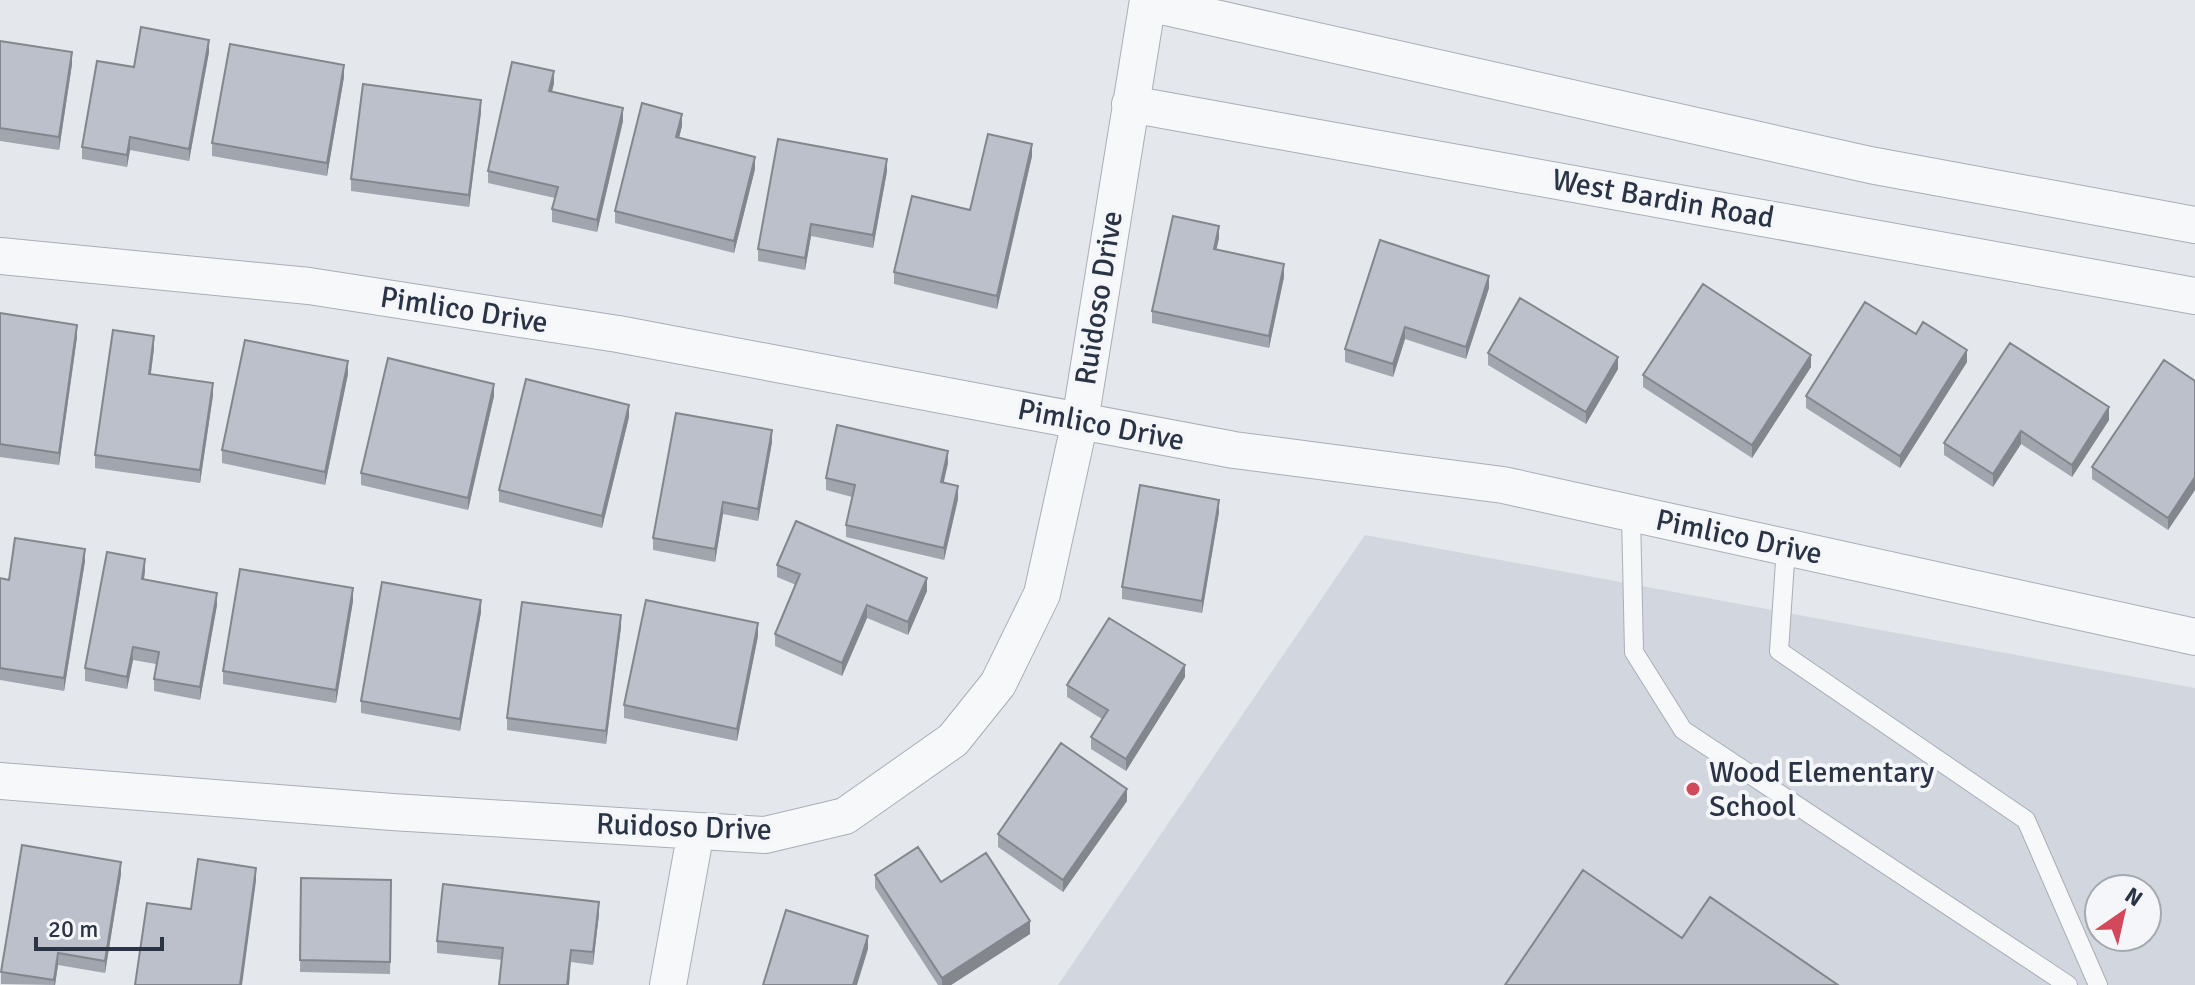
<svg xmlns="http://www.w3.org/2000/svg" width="2195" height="985" font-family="Signika,sans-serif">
  <rect width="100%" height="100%" fill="#e4e7ec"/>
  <path fill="#d2d6de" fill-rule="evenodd" d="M1365 535 2195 688V985H1058ZM2099 889H2147V937H2099Z"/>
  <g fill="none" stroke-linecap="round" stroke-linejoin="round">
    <g stroke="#a9aeb7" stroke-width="20">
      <path id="lane" d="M1631 514 1634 652 1683 730 2068 985
        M1786 547 1779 651 2026 820 2098 985"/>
    </g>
    <g stroke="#a9aeb7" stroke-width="38">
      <path id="street" d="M1148 3 1870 165 2195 225
        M1130 104 2195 296
        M0 256 309 286 618 334 1234 450 1503 485 2195 637
        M0 781 392 812 765 835 845 816 953 740 998 684 1042 594 1080 421 1148 0
        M668 985 696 831"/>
    </g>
    <use href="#lane" stroke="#f7f8fa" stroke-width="18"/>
    <use href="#street" stroke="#f7f8fa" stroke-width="36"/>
  </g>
  <path fill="#a1a5ae" d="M0 41 72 64 59 150 0 141Z
    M209 52 189 161 130 150 127 167 82 159V147L134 67Z
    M344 77 327 176 212 156V143Z
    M554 83 552 92 623 121 597 232 552 222V209L555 198 488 183V171Z
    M481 112 469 207 351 191V179Z
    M682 126 679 138 755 169 734 253 615 223V211Z
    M1032 156 997 309 894 284V272L970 210Z
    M887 171 873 248 811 236 805 270 758 261V249Z
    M1219 238 1216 249 1284 277 1269 348 1152 323V311Z
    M1489 288 1466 359 1405 339 1393 377 1345 362V349Z
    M0 313 77 337 59 465 0 457Z
    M1916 334 1967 362 1900 468 1806 408V396Z
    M154 348 151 374 213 395 200 483 95 468V455Z
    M1488 353 1618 369 1586 424 1488 365Z
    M1811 367 1752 458 1643 387V375Z
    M348 374 325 485 222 463V450Z
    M2195 381V490L2168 530 2092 479V467Z
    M494 396 468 510 361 485V473Z
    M629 417 602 528 499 502V490Z
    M2109 420 2072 477 2021 444 1993 487 1944 455V443Z
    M772 442 758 521 723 514 715 562 653 550V538Z
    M948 463 943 483 958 499 944 560 846 537V525L852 497 826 490V478Z
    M1219 512 1202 613 1122 599V587Z
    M85 561 64 691 0 680V578L9 580Z
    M777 565 927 591 908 635 867 618 842 676 775 646V634L796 585 777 577Z
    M145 571 144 579 217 605 200 700 154 691V679L156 664 133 660 127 689 85 681V668Z
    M353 601 336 703 223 684V671Z
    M481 612 460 731 361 713V701Z
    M621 627 606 744 507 730V718Z
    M758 636 737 741 624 718V705Z
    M1185 677 1126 771 1091 749V737L1102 719 1067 697V685Z
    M1127 801 1063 892 998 847V834Z
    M121 874 105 973 58 965 55 985 1 984V972Z
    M875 875 941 882 1030 934 951 985H938L875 888Z
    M301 878 391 880 390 974 300 972Z
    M599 914 593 965 571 962 569 985H499L502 960 437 953V941Z"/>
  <path fill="#83868d" d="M209 40V52L189 161V149Z
    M72 52V64L59 150V137Z
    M344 65V77L327 176V163Z
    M554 71V83L549 103V91Z
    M481 100V112L469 207V195Z
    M623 108V121L597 232V220Z
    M682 114V126L676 149V137Z
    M130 137V150L127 167V155Z
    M1032 144V156L997 309V296Z
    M755 157V169L734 253V241Z
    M887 159V171L873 248V235Z
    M811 224V236L805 270V258Z
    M1219 226V238L1214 261V249Z
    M1284 264V277L1269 348V336Z
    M1489 276V288L1466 359V347Z
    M77 325V337L59 465V453Z
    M1405 327V339L1393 377V364Z
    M154 336V348L149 386V374Z
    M1967 350V362L1900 468V456Z
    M1811 355V367L1752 458V445Z
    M1618 357V369L1586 424V412Z
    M348 361V374L325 485V472Z
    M213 383V395L200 483V470Z
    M494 384V396L468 510V498Z
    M629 405V417L602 528V516Z
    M2109 407V420L2072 477V465Z
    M772 430V442L758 521V509Z
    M2021 431V444L1993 487V474Z
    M948 451V463L941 495V482Z
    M2195 477V490L2168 530V518Z
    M958 486V499L944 560V548Z
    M1219 500V512L1202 613V601Z
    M723 502V514L715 562V549Z
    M85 549V561L64 691V678Z
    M145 559V571L142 591V579Z
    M927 578V591L908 635V622Z
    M353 588V601L336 703V690Z
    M217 593V605L200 700V687Z
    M481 600V612L460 731V719Z
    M867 605V618L842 676V663Z
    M621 615V627L606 744V731Z
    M758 623V636L737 741V729Z
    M133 647V660L127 689V677Z
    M1185 665V677L1126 771V759Z
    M1127 789V801L1063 892V880Z
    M121 862V874L105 973V961Z
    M256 868V881L242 985H240Z
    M599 902V914L593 965V952Z
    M1030 921V934L951 985H942V978Z
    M868 936V949L857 985H853Z
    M571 950 569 985H567Z
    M58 953V965L55 985H54Z"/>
  <path fill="#bbc0ca" stroke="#83868d" stroke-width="2" d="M141 27 209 40 189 149 130 137 127 155 82 147 97 61 134 67Z
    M0 41 72 52 59 137 0 128Z
    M230 44 344 65 327 163 212 143Z
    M512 62 554 71 549 91 623 108 597 220 552 209 558 187 488 171Z
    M363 84 481 100 469 195 351 179Z
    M642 103 682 114 676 137 755 157 734 241 615 211Z
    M988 134 1032 144 997 296 894 272 912 196 970 210Z
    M778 139 887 159 873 235 811 224 805 258 758 249Z
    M1173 216 1219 226 1214 249 1284 264 1269 336 1152 311Z
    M1380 240 1489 276 1466 347 1405 327 1393 364 1345 349Z
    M1703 284 1811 355 1752 445 1643 375Z
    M1520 298 1618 357 1586 412 1488 353Z
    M1865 302 1916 334 1923 322 1967 350 1900 456 1806 396Z
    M0 313 77 325 59 453 0 444Z
    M113 330 154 336 149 374 213 383 200 470 95 455Z
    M245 340 348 361 325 472 222 450Z
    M2010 343 2109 407 2072 465 2021 431 1993 474 1944 443Z
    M388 358 494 384 468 498 361 473Z
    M2164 360 2195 381V477L2168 518 2092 467Z
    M526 379 629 405 602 516 499 490Z
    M676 413 772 430 758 509 723 502 715 549 653 538Z
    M837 425 948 451 941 482 958 486 944 548 846 525 855 485 826 478Z
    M1140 485 1219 500 1202 601 1122 587Z
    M796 521 927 578 908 622 867 605 842 663 775 634 800 574 777 565Z
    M15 538 85 549 64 678 0 668V578L9 580Z
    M107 552 145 559 142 579 217 593 200 687 154 679 159 652 133 647 127 677 85 668Z
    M240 569 353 588 336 690 223 671Z
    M382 582 481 600 460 719 361 701Z
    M646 600 758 623 737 729 624 705Z
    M522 602 621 615 606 731 507 718Z
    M1109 618 1185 665 1126 759 1091 737 1108 710 1067 685Z
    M1061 743 1127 789 1063 880 998 834Z
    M22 845 121 862 105 961 58 953 54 980 1 972Z
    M918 847 941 882 986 853 1030 921 942 978 875 875Z
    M198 859 256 868 240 985H135L147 903 191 909Z
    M1583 870 1682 938 1710 897 1838 985H1505Z
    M301 878 391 880 390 962 300 960Z
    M443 884 599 902 593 952 571 950 567 985H499L503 948 437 941Z
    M786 910 868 936 853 985H763Z"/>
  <circle fill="#d1495b" stroke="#f4f6f9" stroke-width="3" cx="1693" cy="789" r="8"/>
  <g text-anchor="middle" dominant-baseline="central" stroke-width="8" stroke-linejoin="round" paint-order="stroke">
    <g font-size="30" fill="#2b3445" stroke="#f4f6f9">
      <text transform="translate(1663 199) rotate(10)">West Bardin Road</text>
      <text transform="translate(1099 298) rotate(-81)">Ruidoso Drive</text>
      <text transform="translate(464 310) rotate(9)">Pimlico Drive</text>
      <text transform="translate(1101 425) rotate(11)">Pimlico Drive</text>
      <text transform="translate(1739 537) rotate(12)">Pimlico Drive</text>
      <text transform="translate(684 827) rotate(2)">Ruidoso Drive</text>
    </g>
    <g font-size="30" fill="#2b3445" stroke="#f4f6f9" text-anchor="start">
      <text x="1709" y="772">Wood Elementary<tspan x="1709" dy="34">School</tspan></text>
    </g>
  </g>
  <g transform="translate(2123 913) rotate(34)"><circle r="38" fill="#f4f6f9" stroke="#a4a8b1" stroke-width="2"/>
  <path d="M0-6L14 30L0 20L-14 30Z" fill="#d1495b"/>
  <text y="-12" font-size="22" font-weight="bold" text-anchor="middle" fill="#2b3445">N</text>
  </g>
  <path d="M36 937v12h126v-12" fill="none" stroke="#2b3445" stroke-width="4"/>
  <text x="48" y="937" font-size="24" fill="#2b3445" stroke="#f4f6f9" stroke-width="6" paint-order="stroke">20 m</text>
</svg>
